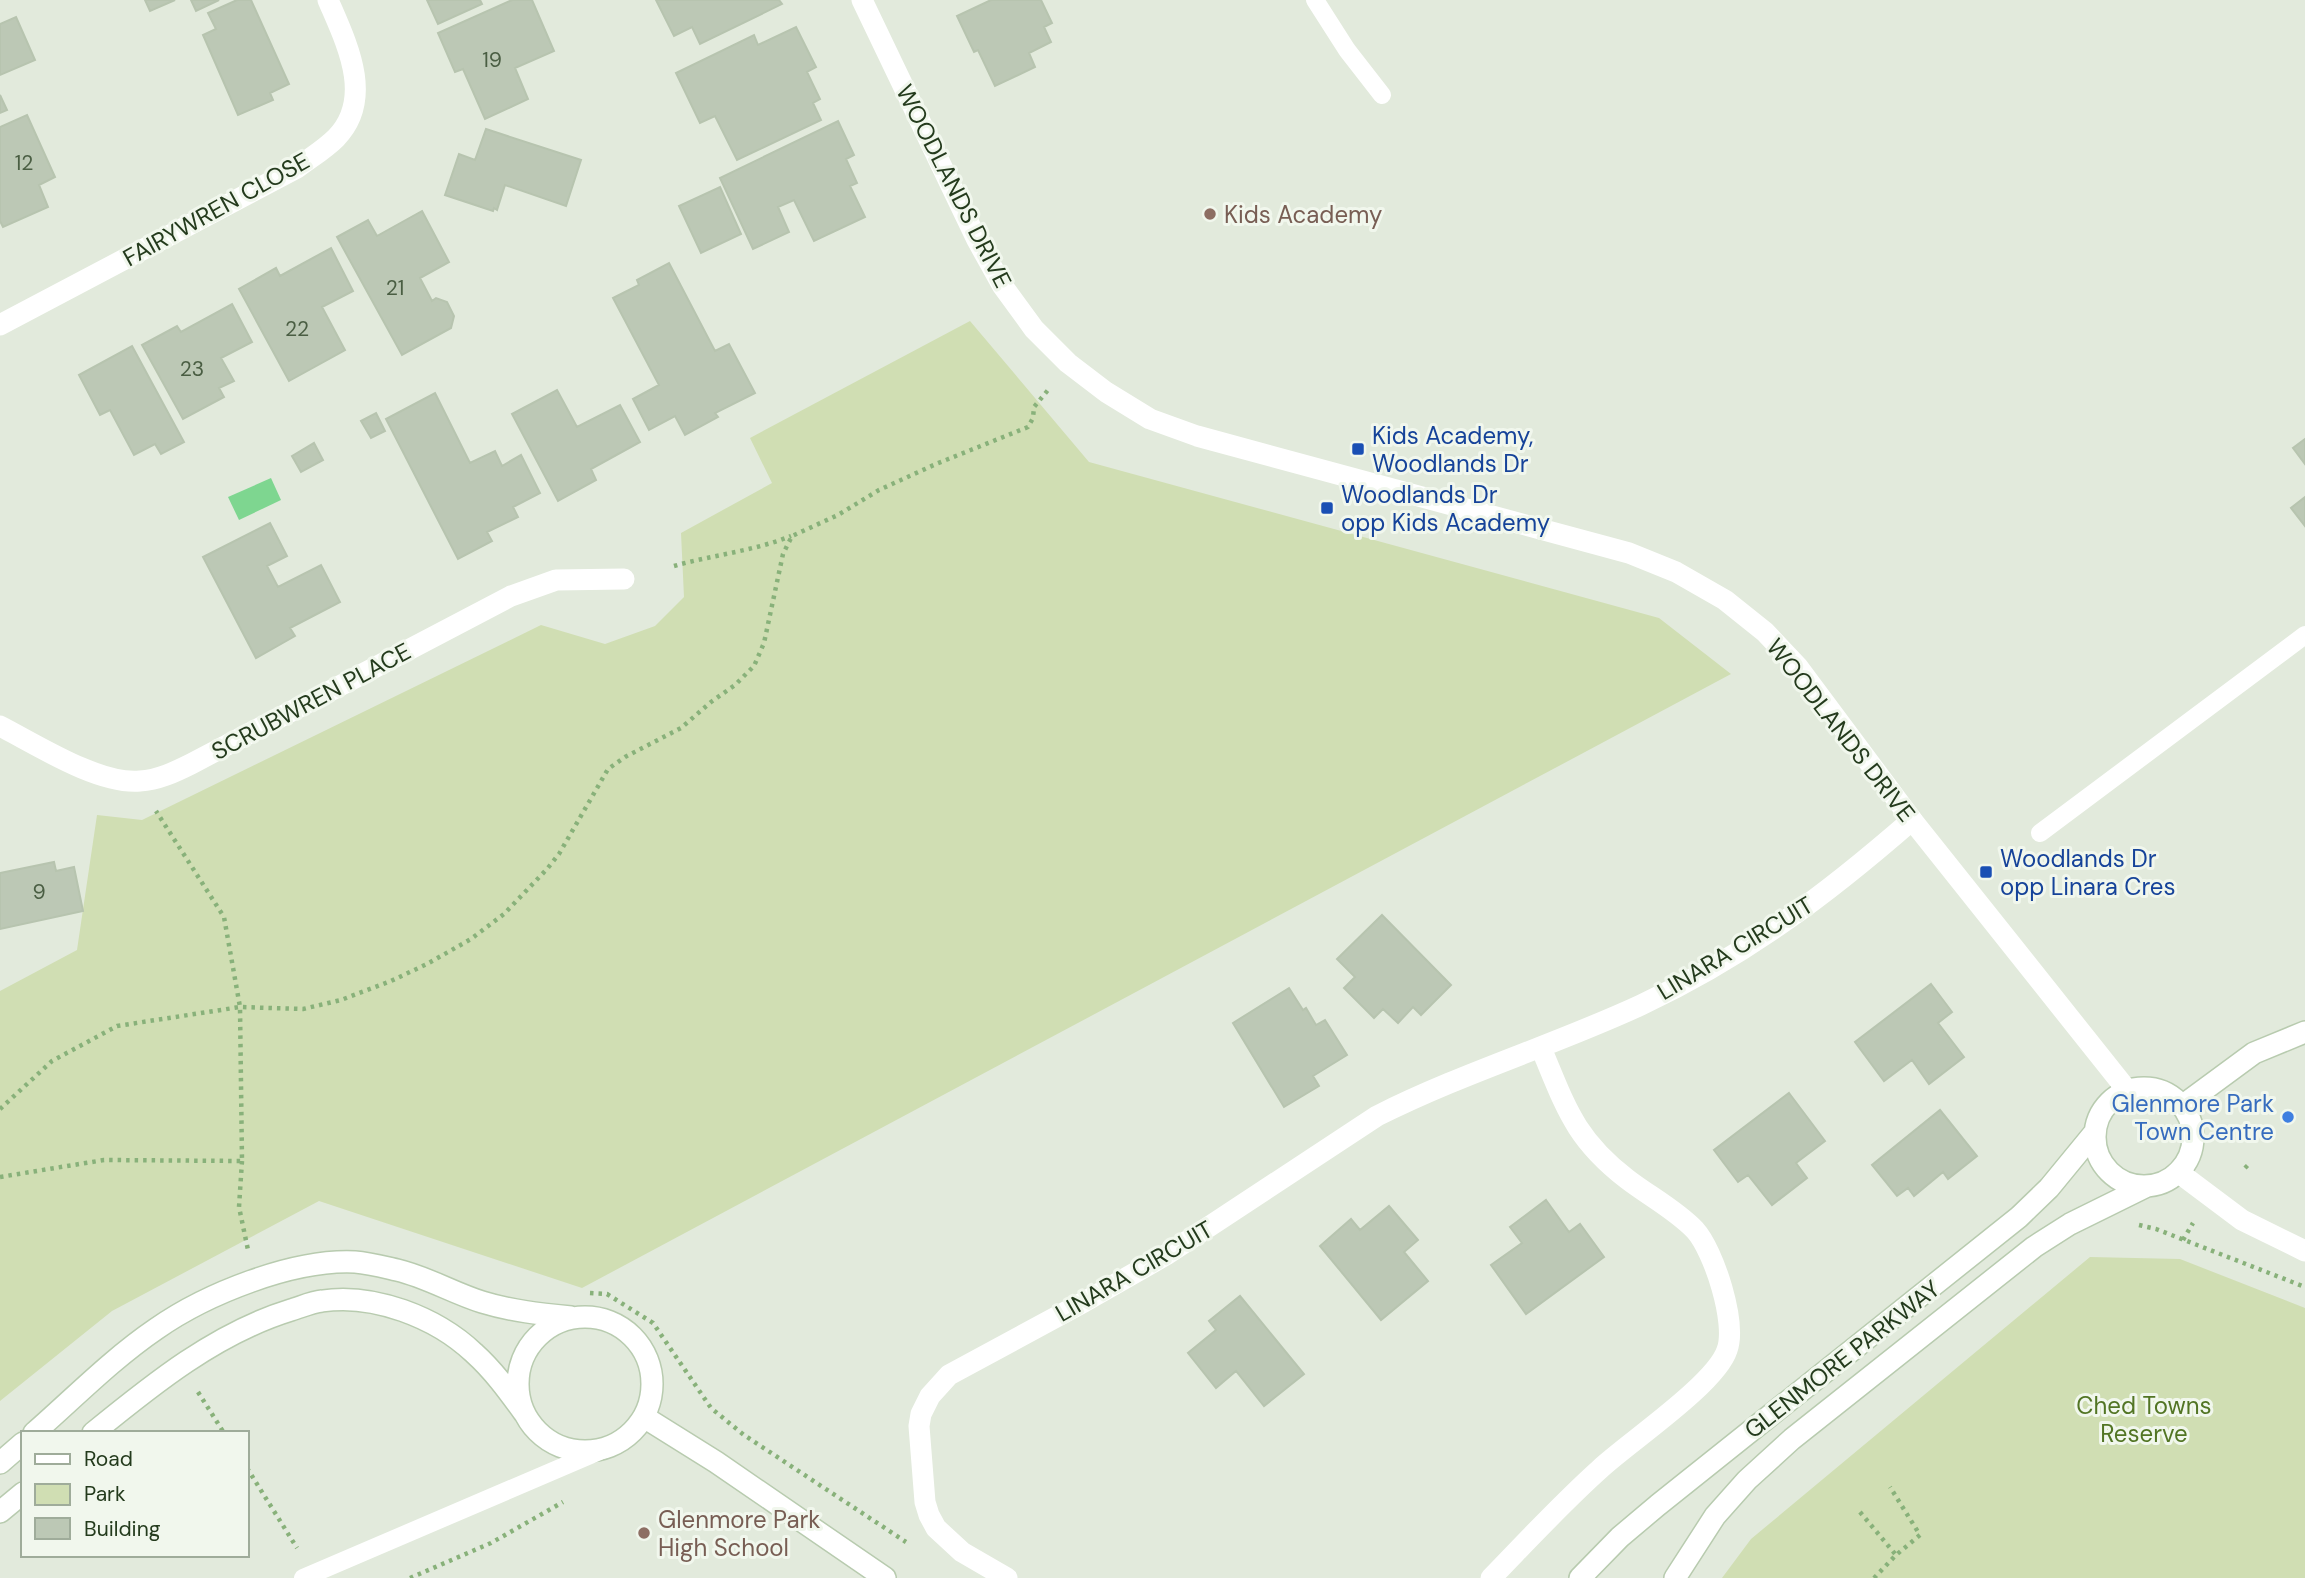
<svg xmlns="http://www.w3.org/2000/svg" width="2305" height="1578" font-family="'DM Sans',sans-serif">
  <rect width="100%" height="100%" fill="#e2eadc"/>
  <path fill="#d0deb3" d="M970 321 1089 462 1659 618 1731 674 582 1288 319 1201 112 1311 0 1401V991L77 950 97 815 142 820 541 625 605 644 655 626 684 597 681 533 772 483 750 438Z
    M2090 1257 2180 1259 2305 1308V1578H1722L1751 1539Z"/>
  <path fill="#7ed690" d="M271 478 281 500 239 520 228 497Z"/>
  <path fill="#bcc8b5" stroke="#b7c4af" stroke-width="2" d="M145 0H175L150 11Z
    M191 0H219L196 11Z
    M237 0H251L289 84 270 93 273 100 238 115 203 35 216 29 208 13Z
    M427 0H480L482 4 438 24Z
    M512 0H532L554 51 515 68 528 99 485 119 463 69 455 72 438 33Z
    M656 0H779L782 4 700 44 692 27 674 36Z
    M991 0H1041L1052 23 1044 27 1051 42 1029 53 1035 67 995 86 978 50 974 52 957 16Z
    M16 17 35 60 0 75V24Z
    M796 27 816 67 807 72 820 99 813 103 821 120 737 160 715 116 700 123 676 73 754 35 758 45Z
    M0 95 7 110 0 113Z
    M27 115 55 177 39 185 48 207 3 227 0 221V127Z
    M838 121 854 155 846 159 857 183 850 186 865 217 814 241 794 200 778 207 789 232 753 249 720 178Z
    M486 129 581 160 566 206 505 185 497 210 494 208 493 211 445 195 459 154 475 160Z
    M720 187 741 234 701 253 679 206Z
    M422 211 449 262 420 278 432 301 436 298 447 302 454 316 451 328 402 355 337 237 368 220 377 236Z
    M331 248 353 291 322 307 345 350 289 381 239 289 276 268 280 276Z
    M669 263 715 351 729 344 755 393 715 413 718 417 685 435 675 416 649 430 633 399 659 385 613 298 639 285 637 280Z
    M232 304 252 342 221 358 234 381 219 388 224 397 183 419 142 345 177 326 181 332Z
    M132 346 184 442 161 454 155 444 134 455 110 410 100 415 79 375Z
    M557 390 577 427 620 405 640 442 591 469 596 480 558 501 512 414Z
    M435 393 470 463 495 451 502 466 521 455 540 493 513 507 518 517 487 532 492 541 458 559 386 419Z
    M376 413 385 431 371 438 361 421Z
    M2305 439V464L2293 448Z
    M314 443 323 460 301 472 292 456Z
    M2305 497V526L2291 508Z
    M270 523 287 556 267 566 278 587 321 565 340 602 290 628 295 636 256 658 203 557Z
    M54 862 56 871 74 867 83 911 0 929V873Z
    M1382 915 1451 985 1421 1015 1413 1007 1398 1023 1383 1009 1374 1018 1344 988 1355 977 1337 959Z
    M1931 984 1952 1012 1938 1023 1964 1057 1929 1084 1912 1060 1884 1081 1855 1042Z
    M1289 988 1303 1010 1306 1008 1316 1025 1325 1020 1347 1055 1313 1076 1319 1086 1284 1107 1233 1023Z
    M1789 1093 1825 1141 1796 1163 1807 1178 1772 1205 1748 1175 1738 1182 1714 1150Z
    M1940 1110 1977 1156 1948 1179 1943 1172 1914 1196 1908 1188 1897 1196 1872 1165Z
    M1546 1200 1569 1232 1580 1224 1604 1257 1526 1314 1491 1265 1522 1243 1510 1227Z
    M1389 1206 1418 1240 1404 1252 1428 1281 1381 1320 1320 1246 1351 1219 1360 1230Z
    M1240 1296 1304 1374 1264 1406 1236 1371 1216 1388 1188 1353 1216 1330 1209 1321Z"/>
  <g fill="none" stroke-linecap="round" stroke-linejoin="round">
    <g stroke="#b8cbaf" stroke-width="24">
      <path id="secondary" d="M2095 1137a49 49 0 1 1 98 0a49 49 0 1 1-98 0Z
        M2182 1106 2254 1053 2305 1032
        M518 1384a67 67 0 1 1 134 0a67 67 0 1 1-134 0Z
        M644 1417 716 1462 885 1578
        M34 1433C74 1398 112 1359 156 1329 206 1294 293 1259 355 1262 369 1263 384 1267 397 1270 427 1277 453 1293 482 1302 511 1311 541 1314 571 1317
        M93 1433C153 1384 216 1333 291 1310 301 1307 312 1302 322 1301 373 1293 436 1317 474 1353 494 1371 509 1392 525 1414
        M0 1463 23 1443
        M0 1512 23 1493
        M1580 1578 1620 1537 1658 1505 2019 1217 2049 1188 2095 1132
        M1675 1578 1715 1516 1747 1480 1792 1439 2034 1247 2070 1224 2147 1186"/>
    </g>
    <path stroke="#88b17a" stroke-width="4.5" stroke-dasharray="3.5 5" stroke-linecap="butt" d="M674 566C712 555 754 551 791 536
      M2242 1103 2254 1110
      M0 1109 52 1061 117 1026 240 1007 303 1009 341 1000 391 981 427 964 471 939 504 914 547 869 559 854 608 769 625 757 681 728 711 702 735 685 754 666 764 643 783 554 792 536 838 515 879 490 936 464 1028 427 1033 418 1034 407 1048 390
      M242 1161 239 1207 248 1250
      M2245 1168 2251 1162
      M0 1177 104 1160 242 1161 240 1007 224 917 156 811
      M2139 1225 2156 1229 2305 1287
      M2183 1240 2193 1223
      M590 1293 607 1294 653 1323 711 1408 744 1435 906 1542
      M198 1392 224 1433
      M247 1468 297 1548
      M1860 1512 1896 1555
      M410 1578 491 1543 563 1502
      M1874 1578 1896 1555 1920 1535 1890 1487"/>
    <path stroke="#fff" stroke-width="18" d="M1315 0 1347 50 1382 95
      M2040 833 2305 635
      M303 1578 609 1447"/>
    <path stroke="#fff" stroke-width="21" d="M0 325 297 168C310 158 324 150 336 138 375 98 346 42 328 0
      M0 726C37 745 99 785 140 781 158 780 175 772 191 764L511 596 556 580 624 579
      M2178 1172 2242 1220 2305 1251
      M1007 1578 962 1552 936 1528 929 1515 925 1502 919 1426 921 1414 930 1396 949 1375 1084 1302 1166 1255 1377 1116C1462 1073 1555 1045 1641 1005 1745 956 1826 895 1912 820
      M1491 1578C1527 1541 1562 1503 1600 1469 1629 1442 1716 1384 1727 1350 1737 1323 1714 1251 1695 1230 1676 1210 1649 1196 1627 1179 1574 1138 1566 1107 1541 1048"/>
    <path stroke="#fff" stroke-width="21" d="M862 0 977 240 1002 285 1034 329 1068 363 1106 392 1150 419 1197 436 1629 553 1676 572 1725 600 1765 632 1798 667 1912 820 2127 1090"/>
    <use href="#secondary" stroke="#fff" stroke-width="21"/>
  </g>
  <g fill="#8d6e63" stroke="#f1f7ed" stroke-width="2.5">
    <circle cx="1210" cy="214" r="7"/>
    <circle cx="644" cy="1533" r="7"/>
  </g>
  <g fill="#1a4fb4" stroke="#f1f7ed" stroke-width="2.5">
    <rect x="1351" y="442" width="14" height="14" rx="3.5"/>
    <rect x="1320" y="501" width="14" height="14" rx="3.5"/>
    <rect x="1979" y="865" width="14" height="14" rx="3.5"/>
  </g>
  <circle fill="#3f7fe0" stroke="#f1f7ed" stroke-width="2.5" cx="2288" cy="1117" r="7"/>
  <g text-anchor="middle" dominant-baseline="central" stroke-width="6" stroke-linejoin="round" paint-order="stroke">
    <g font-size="21" fill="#4a5e43">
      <text x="492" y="60">19</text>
      <text x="24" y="163">12</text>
      <text x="395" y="288">21</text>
      <text x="297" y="329">22</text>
      <text x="192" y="369">23</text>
      <text x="39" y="892">9</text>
    </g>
    <g font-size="24" fill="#243b1d" stroke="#f1f7ed">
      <text transform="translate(954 186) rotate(63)">WOODLANDS DRIVE</text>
      <text transform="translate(216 209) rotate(-29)">FAIRYWREN CLOSE</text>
      <text transform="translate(311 701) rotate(-28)">SCRUBWREN PLACE</text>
      <text transform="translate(1841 730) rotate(52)">WOODLANDS DRIVE</text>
      <text transform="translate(1735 948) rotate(-31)">LINARA CIRCUIT</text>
      <text transform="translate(1134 1271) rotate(-30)">LINARA CIRCUIT</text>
      <text transform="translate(1842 1359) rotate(-38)">GLENMORE PARKWAY</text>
    </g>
    <g font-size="24" fill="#785e54" stroke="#f1f7ed" text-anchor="start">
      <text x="1224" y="214">Kids Academy</text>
      <text x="658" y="1519">Glenmore Park<tspan x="658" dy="28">High School</tspan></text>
    </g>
    <g font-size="24" fill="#164399" stroke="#f1f7ed" text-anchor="start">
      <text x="1372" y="435">Kids Academy,<tspan x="1372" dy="28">Woodlands Dr</tspan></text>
      <text x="1341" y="494">Woodlands Dr<tspan x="1341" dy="28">opp Kids Academy</tspan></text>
      <text x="2000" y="858">Woodlands Dr<tspan x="2000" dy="28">opp Linara Cres</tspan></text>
    </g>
    <g font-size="24" fill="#366cbe" stroke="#f1f7ed" text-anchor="end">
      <text x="2274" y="1103">Glenmore Park<tspan x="2274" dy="28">Town Centre</tspan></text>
    </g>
    <g font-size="24" fill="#527524" stroke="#f1f7ed">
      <text x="2144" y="1405">Ched Towns<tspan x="2144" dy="28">Reserve</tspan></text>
    </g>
  </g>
  <rect x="21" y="1431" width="228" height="126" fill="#f1f7ed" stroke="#9fac9a" stroke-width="2"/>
  <rect x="35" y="1454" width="35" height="10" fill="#ffffff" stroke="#9fac9a" stroke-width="2"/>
  <text x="84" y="1466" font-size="21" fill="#243b1d">Road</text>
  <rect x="35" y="1484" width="35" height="21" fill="#d0deb3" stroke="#9fac9a" stroke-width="2"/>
  <text x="84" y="1501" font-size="21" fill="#243b1d">Park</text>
  <rect x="35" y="1518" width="35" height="21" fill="#bcc8b5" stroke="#9fac9a" stroke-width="2"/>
  <text x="84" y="1536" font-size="21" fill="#243b1d">Building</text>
</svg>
